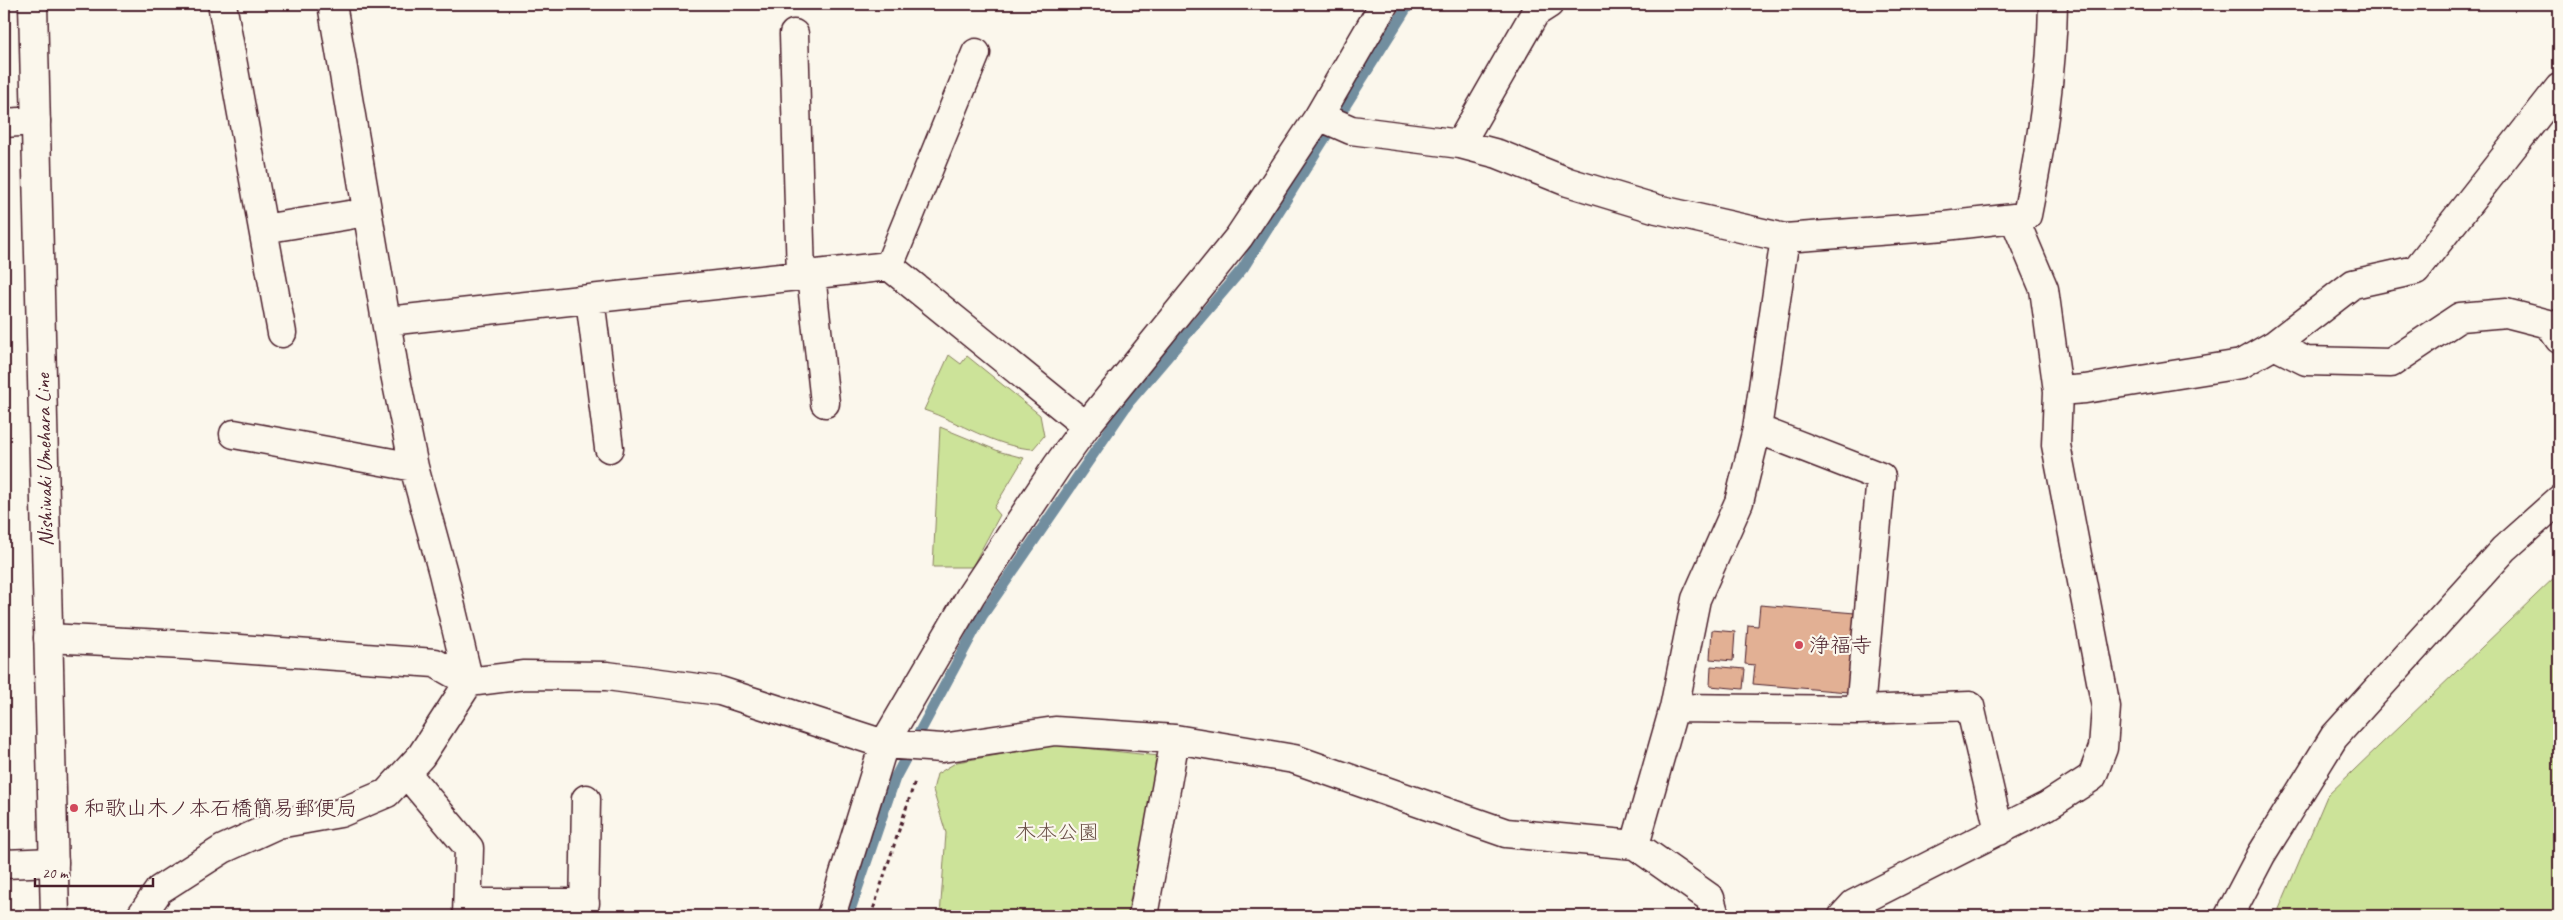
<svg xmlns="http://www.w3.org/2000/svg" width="2563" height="920" font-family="Caveat,'Klee One',sans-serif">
  <rect width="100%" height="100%" fill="#fbf7ec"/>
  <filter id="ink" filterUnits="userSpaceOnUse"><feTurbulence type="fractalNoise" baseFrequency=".02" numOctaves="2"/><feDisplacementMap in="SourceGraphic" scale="10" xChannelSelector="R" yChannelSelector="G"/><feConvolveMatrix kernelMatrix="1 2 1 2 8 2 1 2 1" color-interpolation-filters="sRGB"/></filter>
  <g filter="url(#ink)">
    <path fill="#cce399" stroke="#8b8162" d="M949 355 961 364 967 356 1040 415 1044 436 1033 449C995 447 960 422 924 410Z
      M940 427 1001 452 1024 458 994 508 1000 515 972 567H933Z
      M2559 573V916H2276L2327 796Z
      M1056 745 1159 756 1127 916H940L946 833 933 790 937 774 957 762Z"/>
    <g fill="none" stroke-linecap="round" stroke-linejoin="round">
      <path stroke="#728e9f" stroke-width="11" d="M848 916 895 778 982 616 1129 402 1243 268 1409 4"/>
    </g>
    <path fill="#e2b094" stroke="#4a1f2b" d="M1760 605 1855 613 1848 692 1753 684 1755 665 1745 664 1748 625 1758 626Z
      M1712 630 1735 632 1733 661 1710 659Z
      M1711 666 1745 669 1743 689 1710 686Z"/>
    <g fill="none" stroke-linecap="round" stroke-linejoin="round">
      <g stroke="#4a1f2b" stroke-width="31">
        <path id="minor" d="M222 4 282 333
          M794 34 801 276
          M2559 88 2416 270 2353 284 2274 345 2306 361 2391 363 2460 317 2506 313 2549 324 2559 339
          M1319 116 1351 130 1460 144 1498 154 1568 182 1657 209 1785 238 1945 226 2014 218 2044 289 2058 391
          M4 123 36 121
          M1460 144 1535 13 1549 4
          M2014 218 2027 215C2041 145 2052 76 2053 4
          M263 229 349 215
          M1785 238 1757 429 1881 477 1860 710
          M889 266 976 53
          M811 275 825 403
          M590 299 609 448
          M388 321 889 266 1086 426
          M1757 429 1739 502 1696 599 1674 708 1860 710 1970 706 1999 831
          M234 434 414 467
          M48 638 183 645 435 663 469 682 525 675 607 676 720 691 884 744 942 748 1055 731 1175 739 1294 759 1506 833 1635 845 1710 898 1715 916
          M407 774 469 848 467 916
          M1635 845 1674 708
          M4 864 54 862
          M468 903H585
          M141 916 159 890 223 849 278 824 340 813 387 793 421 756 469 682 443 573 414 467 395 374 332 4
          M584 916 586 799
          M831 916 884 744 971 595 1057 466 1086 426 1239 237 1319 116 1384 4
          M1143 916 1175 739
          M1843 916 1854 904 2047 806 2092 777 2103 748 2106 707 2056 445 2058 391 2085 389 2241 364 2274 345
          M2229 916 2261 855 2334 737 2504 549 2559 500"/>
      </g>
      <g stroke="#4a1f2b" stroke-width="31">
        <path id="major" d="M33 4 55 916"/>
      </g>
      <path stroke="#4a1f2b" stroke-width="3" stroke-dasharray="4 4" stroke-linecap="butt" d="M2125 4 2189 9 2195 4
        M871 916 915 781"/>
      <use href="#minor" stroke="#fbf7ec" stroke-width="28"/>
      <use href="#major" stroke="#fbf7ec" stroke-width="28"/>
    </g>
  </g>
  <g fill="#d1495b" stroke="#fbf7ec" stroke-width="2">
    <circle cx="1799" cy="645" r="5"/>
    <circle cx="74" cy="808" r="5"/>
  </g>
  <g text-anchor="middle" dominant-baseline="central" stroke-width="4.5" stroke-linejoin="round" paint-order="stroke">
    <g font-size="21" fill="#4a1f2b" stroke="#fbf7ec">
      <text transform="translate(44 460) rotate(-91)">Nishiwaki Umehara Line</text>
    </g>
    <g font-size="21" fill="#4a1f2b" stroke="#fbf7ec" text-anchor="start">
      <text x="1809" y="645">浄福寺</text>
      <text x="84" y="808">和歌山木ノ本石橋簡易郵便局</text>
    </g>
    <g font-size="21" fill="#6a5046" stroke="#fbf7ec">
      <text x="1057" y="832">木本公園</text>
    </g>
  </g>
  <rect width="2563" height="920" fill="none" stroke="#fbf7ec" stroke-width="20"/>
  <rect x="10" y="10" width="2543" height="900" fill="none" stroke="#4a1f2b" stroke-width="2" filter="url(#ink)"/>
  <path d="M35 878v8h118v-8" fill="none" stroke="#4a1f2b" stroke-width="2.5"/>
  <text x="42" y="878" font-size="15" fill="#4a1f2b" stroke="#fbf7ec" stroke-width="4" paint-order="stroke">20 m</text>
</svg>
